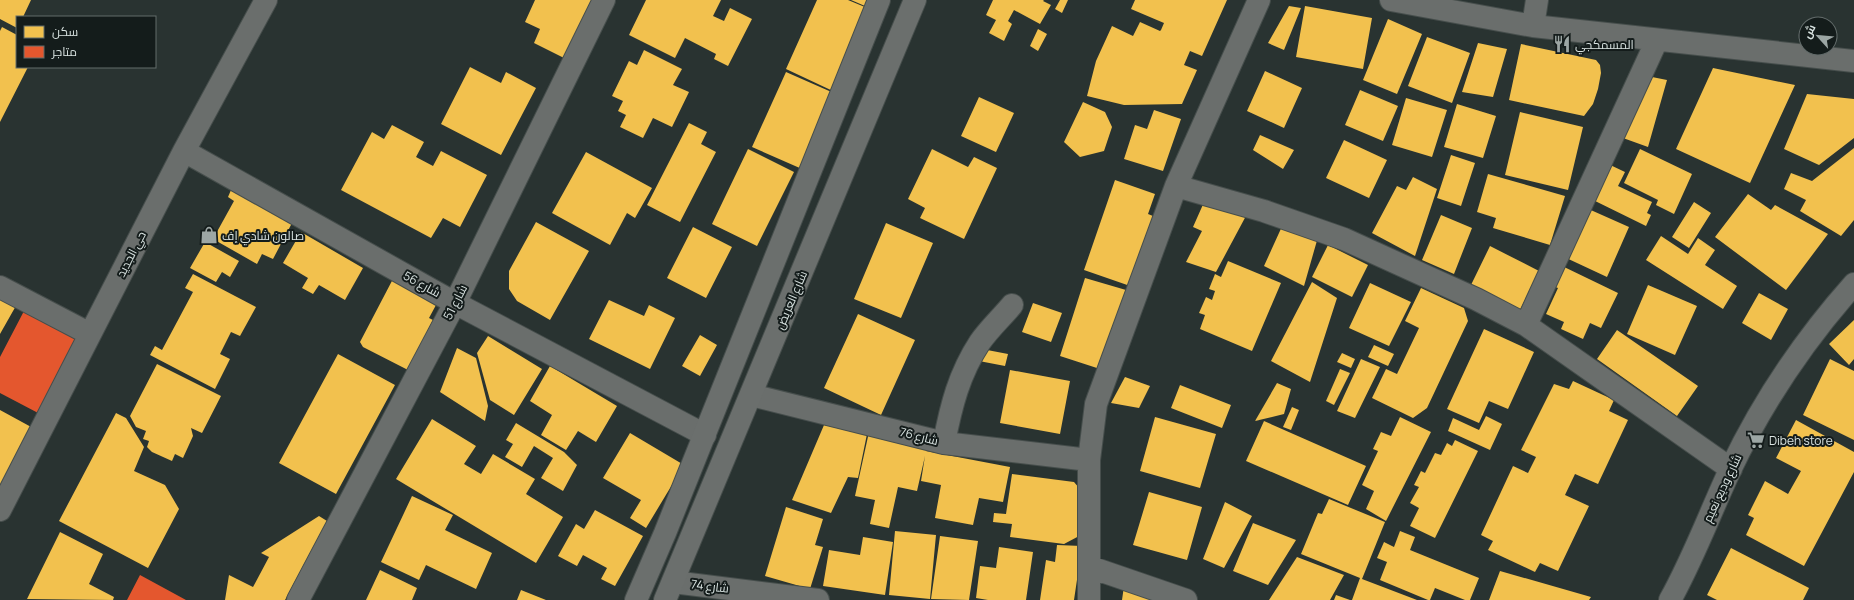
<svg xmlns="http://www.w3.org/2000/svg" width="1854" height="600" font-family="Manrope,Cairo,sans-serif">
  <rect width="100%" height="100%" fill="#293331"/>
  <path fill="#f2c14e" d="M0 0H31L23 17H17V28L0 19Z
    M535 0H595L566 59 534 43 540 29 525 22Z
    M646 0H721L713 16 724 21 730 8 752 19 728 66 714 59 716 54 685 38 675 58 629 35Z
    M817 0H848L872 10 835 92 786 69Z
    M851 0H868L865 6Z
    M993 0H1044L1043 1 1051 5 1040 24 1014 10 1008 21 1012 24 1004 41 989 33 996 20 986 15Z
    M1060 0H1068L1062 13 1055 9Z
    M1135 0H1227L1202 56 1190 51 1184 65 1197 70 1182 104 1124 105 1087 96 1096 61 1112 26 1133 36 1140 22 1160 31 1161 30 1164 23 1131 9Z
    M1289 6 1301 8 1284 50 1268 43Z
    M1305 6 1372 18 1363 69 1296 57Z
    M1388 19 1422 34 1397 94 1363 80Z
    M2 27 17 35V67H28L0 122V31Z
    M1038 29 1047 34 1038 51 1030 46Z
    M1427 37 1470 53 1452 103 1408 86Z
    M1478 43 1507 49 1493 97 1462 92Z
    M1521 44 1596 60 1600 65 1601 73 1598 89 1593 104 1584 116 1509 100Z
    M644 50 682 69 673 85 689 92 672 127 653 118 643 138 620 127 626 115 618 111 623 101 612 96 629 61 637 65Z
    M470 67 501 83 506 72 536 88 501 155 441 124Z
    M1713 68 1795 85 1750 183 1676 149Z
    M1265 71 1302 88 1284 128 1247 111Z
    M786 72 836 94 802 169 752 147Z
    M1647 76 1667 80 1648 147 1623 138Z
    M1360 90 1398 106 1383 141 1345 125Z
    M1807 94 1854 99V138L1819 165 1784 149Z
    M979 97 1014 113 996 152 961 136Z
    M1406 98 1447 110 1432 157 1392 145Z
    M1083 102 1105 112 1112 127 1104 151 1080 157 1064 142Z
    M1457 104 1496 116 1483 158 1444 147Z
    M1154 110 1181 119 1163 171 1124 159 1135 125 1147 129Z
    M1520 112 1583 127 1568 190 1505 175Z
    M689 123 707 132 701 144 716 152 680 222 647 205Z
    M392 125 424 142 416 157 433 166 441 151 487 175 460 227 443 218 431 238 341 190 372 132 384 139Z
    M1260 135 1294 150 1283 169 1253 150Z
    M1344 140 1387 160 1369 198 1326 178Z
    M1854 148V220L1841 236 1800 211 1806 200 1784 189 1791 173 1812 181Z
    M748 149 794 172 757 246 712 224Z
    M932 149 968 167 974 157 997 168 964 239 920 218 925 208 908 199Z
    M1640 149 1692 174 1674 214 1656 205 1658 200 1624 183Z
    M586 152 652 188 635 218 627 213 610 245 552 213Z
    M1451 155 1475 163 1461 206 1437 198Z
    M1606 163 1625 172 1618 186 1652 202 1647 213 1651 215 1646 226 1589 198Z
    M1488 174 1565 196 1550 245 1493 228 1496 218 1477 212Z
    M1413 177 1437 189 1415 256 1372 233 1397 186 1406 190Z
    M1115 180 1155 194 1148 214 1158 218 1133 287 1084 270Z
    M231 190 292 223 273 259 262 254 257 264 213 239 234 201 228 197Z
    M1748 194 1771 210 1775 205 1828 234 1786 290 1715 237Z
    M1205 200 1247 214 1216 272 1186 262 1202 231 1193 227Z
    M1694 202 1711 213 1689 248 1672 237Z
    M1584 207 1629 227 1607 277 1562 256Z
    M1441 215 1472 228 1454 274 1422 260Z
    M536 222 589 251 550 320 517 301 509 289V271Z
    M1284 222 1318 237 1304 286 1264 266Z
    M886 223 933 243 901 318 854 299Z
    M693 227 732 247 706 298 667 278Z
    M301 232 363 268 345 300 319 285 313 294 302 288 308 278 283 263Z
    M1661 236 1688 254 1698 238 1715 250 1705 265 1737 286 1723 309 1646 260Z
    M205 242 239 261 230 277 222 272 216 282 190 268Z
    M1328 245 1368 265 1352 297 1312 277Z
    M1490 246 1539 271 1520 310 1471 285Z
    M1228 261 1281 283 1252 351 1200 329 1205 315 1199 313 1206 297 1212 300 1215 291 1209 289 1215 274 1221 277Z
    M1560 265 1618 293 1601 328 1590 323 1583 339 1561 329 1564 322 1546 314 1558 288 1550 285Z
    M193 274 256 307 240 336 231 332 220 354 230 359 215 389 150 355 155 346 162 350 193 292 185 288Z
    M394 277 431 297 429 301 436 305 429 318 433 320 408 370 363 347 360 342Z
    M1085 278 1126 290 1100 369 1060 356Z
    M1312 282 1337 298 1310 382 1271 361Z
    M1370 283 1411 302 1389 346 1349 328Z
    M1648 285 1697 306 1675 355 1627 334Z
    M1421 288 1464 308 1468 321 1427 408 1413 418 1372 398 1386 369 1397 374 1419 328 1405 321Z
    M1759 293 1788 309 1771 340 1742 323Z
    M0 295 17 304 0 334Z
    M609 300 644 316 649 305 675 318 650 369 589 339Z
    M1033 303 1062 313 1051 342 1022 332Z
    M858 314 915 340 881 415 824 388Z
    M1854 320V359L1849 365 1829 344Z
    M1484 329 1534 352 1508 409 1489 401 1479 423 1447 409Z
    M1617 330 1698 386 1677 416 1597 359Z
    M700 335 717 345 700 376 682 366Z
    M488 336 542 369 514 415 490 400 477 353Z
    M1374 345 1394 354 1388 366 1368 357Z
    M457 348 476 358 488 406 485 421 440 392Z
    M982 349 1008 354 1005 366 979 361Z
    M1342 353 1355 359 1351 368 1337 362Z
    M338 354 395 385 336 494 279 463Z
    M1361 359 1380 367 1355 418 1337 411Z
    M1830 359 1854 371V440L1803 415Z
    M157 364 221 396 202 433 191 428 193 436 183 458 175 454 172 461 152 452 147 447 149 441 143 439 146 431 136 427 130 416Z
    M550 366 617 406 596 442 578 431 566 450 541 435 552 415 530 401Z
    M1340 369 1350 373 1334 405 1326 401Z
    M1010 370 1070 381 1060 434 1000 423Z
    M1125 377 1150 386 1139 408 1111 403Z
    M1573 381 1614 400 1609 411 1628 420 1598 484 1575 474 1565 495 1589 506 1558 571 1540 563 1535 572 1488 550 1493 541 1481 535 1513 466 1528 473 1536 457 1521 450 1554 384 1569 389Z
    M1277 383 1291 389 1284 414 1255 421Z
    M1180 385 1231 405 1222 428 1171 408Z
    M1292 407 1299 410 1291 430 1283 427Z
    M0 410 33 428 0 487Z
    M116 413 126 418 144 447 134 471 165 485 179 509 148 568 59 521Z
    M1486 416 1502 424 1490 450 1448 431 1453 418 1479 430Z
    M1155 417 1216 434 1200 488 1140 471Z
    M1400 417 1431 432 1386 521 1366 509 1374 491 1362 485 1378 451 1373 449 1381 432 1391 436Z
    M432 419 476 446 464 464 481 474 493 454 535 479 526 494 563 517 536 563 396 479Z
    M1796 420 1854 452V472L1804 566 1746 535 1754 518 1748 515 1765 481 1788 494 1801 471 1776 458Z
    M1264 421 1366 466 1348 505 1246 461Z
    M516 423 564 452 577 465 563 491 541 478 553 458 534 446 522 467 505 457 513 444 506 440Z
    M824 425 867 434 858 478 848 477 831 513 792 500Z
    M869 432 927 445 926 451 1010 467 1003 502 979 498 973 525 935 518 941 485 921 481 925 456 917 491 898 487 889 528 870 524 875 500 855 496Z
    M630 433 684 465 646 528 630 518 641 500 603 478Z
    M1455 440 1478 451 1435 538 1410 526 1419 508 1410 503 1419 487 1414 485 1421 471 1425 473 1435 453 1441 455 1447 443 1452 446Z
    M1012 474 1074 482 1086 496 1081 535 1064 544 1010 537 1012 524 993 522 994 513 1006 514Z
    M1149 492 1202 507 1187 560 1133 545Z
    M412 496 453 515 445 530 492 553 476 589 426 565 419 580 381 562Z
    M1329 499 1385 522 1362 579 1417 600H1352L1360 578 1301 554 1318 513 1322 514Z
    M1225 502 1252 516 1224 568 1203 559Z
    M786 507 823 519 815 545 823 547 810 589 765 576Z
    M595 510 643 536 615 586 601 579 607 568 583 555 577 566 558 556 576 524 584 529Z
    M319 516 327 521 285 600H225L229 575 253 587 269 557 261 553Z
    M1253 523 1296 540 1268 585 1233 571Z
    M895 531 936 535 930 599 889 595Z
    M1400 531 1415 537 1410 550 1479 578 1470 600H1465L1435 588 1430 600H1428L1380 580 1387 562 1377 558 1384 542 1394 547Z
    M60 532 103 554 89 584 114 597 113 600 27 599Z
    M940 536 978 541 969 600 931 599Z
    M863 537 893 542 885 595 823 586 829 550 860 555Z
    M1057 545 1082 546 1074 600H1040L1046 560 1055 562Z
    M999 547 1033 552 1026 600H988L976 598 980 566 996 568Z
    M1731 548 1809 588 1803 600H1717L1707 595Z
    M1297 557 1344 575 1330 600H1269Z
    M380 570 417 588 412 600H366Z
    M1500 571 1591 597 1589 600H1489Z
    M1124 586 1152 594 1151 600H1122Z
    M521 590 546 600H517Z
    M1336 595 1350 600H1334Z"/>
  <path fill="#e4572e" d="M24 311 78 339 40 414 0 393V357Z
    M140 575 186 600H127Z"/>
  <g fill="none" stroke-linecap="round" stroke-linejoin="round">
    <g stroke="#464e4c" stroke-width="24">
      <path id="minor" d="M1391 0 1533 26 1854 61
        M1533 26 1537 0
        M184 151 455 303 705 435
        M1176 186 1264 211 1344 239 1476 299 1526 325 1731 469
        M0 287 90 334
        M1526 325 1657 40
        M751 395 944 443 1089 460
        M944 443C951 406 959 374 980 342 989 329 1002 317 1012 305
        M0 510 184 151 266 0
        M1090 567 1186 600
        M673 582 818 600
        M298 600 455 303 604 0
        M1089 600V460L1096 404 1176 186 1259 0
        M1670 600C1693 559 1710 513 1730 470 1762 403 1804 340 1854 284"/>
    </g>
    <g stroke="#464e4c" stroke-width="24">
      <path id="secondary" d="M636 600 665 533 879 0
        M665 600 915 0"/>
    </g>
    <use href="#minor" stroke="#6a6e6c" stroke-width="22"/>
    <use href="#secondary" stroke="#6b6f6d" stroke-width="22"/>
  </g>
  <defs>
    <g id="restaurant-bare" transform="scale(1.38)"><path d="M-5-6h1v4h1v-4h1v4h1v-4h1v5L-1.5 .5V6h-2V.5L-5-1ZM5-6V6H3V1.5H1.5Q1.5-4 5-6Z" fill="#9ca6a4" stroke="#141c1b" stroke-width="2.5" paint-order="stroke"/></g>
    <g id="shop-bare" transform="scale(1.38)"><path d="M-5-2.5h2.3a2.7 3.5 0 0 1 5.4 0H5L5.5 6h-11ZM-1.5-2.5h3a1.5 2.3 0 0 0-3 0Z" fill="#9ca6a4" stroke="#141c1b" stroke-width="2.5" paint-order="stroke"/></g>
    <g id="supermarket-bare" transform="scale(1.38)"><path d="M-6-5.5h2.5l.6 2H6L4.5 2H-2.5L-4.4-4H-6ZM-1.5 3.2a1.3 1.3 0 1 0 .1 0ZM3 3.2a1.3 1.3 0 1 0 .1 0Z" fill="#9ca6a4" stroke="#141c1b" stroke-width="2.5" paint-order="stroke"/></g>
  </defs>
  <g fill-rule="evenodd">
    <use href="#restaurant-bare" x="1562" y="44"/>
    <use href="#shop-bare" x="209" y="235"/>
    <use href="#supermarket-bare" x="1756" y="440"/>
  </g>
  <g text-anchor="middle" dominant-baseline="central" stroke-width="4" stroke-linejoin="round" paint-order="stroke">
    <g font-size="12" fill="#dae4e2" stroke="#141c1b" text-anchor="start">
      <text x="1575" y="44">المسمكجي</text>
      <text x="222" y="235">صالون شادي إف</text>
      <text x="1769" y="440">Dibeh store</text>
    </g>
    <g font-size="12" fill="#dae4e2" stroke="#141c1b">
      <text transform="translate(131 254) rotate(-63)">حي الجديد</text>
      <text transform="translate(422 284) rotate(29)">شارع 56</text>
      <text transform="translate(791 300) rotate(-67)">شارع العريض</text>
      <text transform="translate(455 302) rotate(-63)">شارع 51</text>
      <text transform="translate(919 436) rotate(14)">شارع 76</text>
      <text transform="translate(1722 488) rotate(-65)">شارع وديع نعيم</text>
      <text transform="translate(710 586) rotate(7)">شارع 74</text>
    </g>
  </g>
  <rect x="16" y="16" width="140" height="52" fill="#141c1b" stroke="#636c6b"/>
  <rect x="24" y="26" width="20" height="12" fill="#f2c14e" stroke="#636c6b"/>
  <text x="52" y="36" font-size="12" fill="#dae4e2">سكن</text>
  <rect x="24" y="46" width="20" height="12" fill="#e4572e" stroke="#636c6b"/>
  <text x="52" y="56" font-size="12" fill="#dae4e2">متاجر</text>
  <g transform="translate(1818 36) rotate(297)"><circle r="19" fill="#141c1b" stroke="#636c6b"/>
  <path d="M0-3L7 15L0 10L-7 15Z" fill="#9ca6a4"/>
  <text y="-6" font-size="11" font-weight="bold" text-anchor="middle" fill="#dae4e2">ش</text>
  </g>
</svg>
